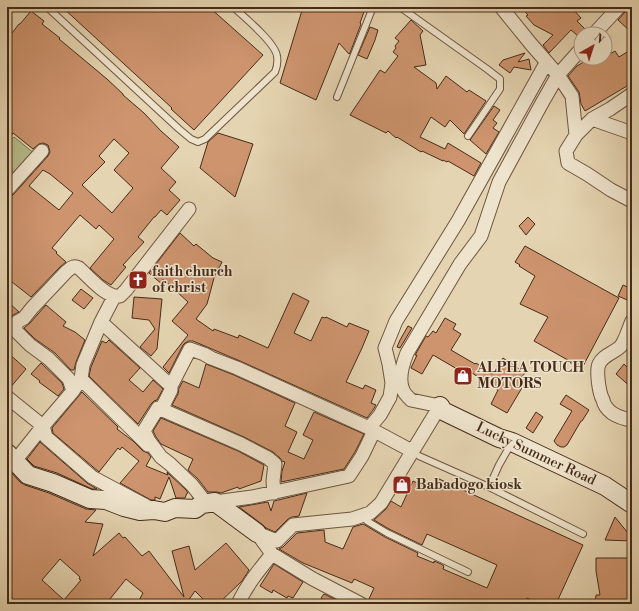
<svg xmlns="http://www.w3.org/2000/svg" width="639" height="611" font-family="'Libre Bodoni',serif">
  <rect width="100%" height="100%" fill="#e5d4b1"/>
  <filter id="stains"><feTurbulence type="fractalNoise" baseFrequency=".005" numOctaves="4"/><feColorMatrix values="0 0 0 0 .2 0 0 0 0 .09 0 0 0 0 .02 0 0 0 .5 -.17"/></filter>
  <radialGradient id="worn" r=".72"><stop offset=".6" stop-color="#630" stop-opacity="0"/><stop offset="1" stop-color="#630" stop-opacity=".3"/></radialGradient>
  <path fill="#b6bc8a" stroke="#7e7452" d="M14 137 35 154 17 175 7 166V144Z"/>
  <path fill="#cd946e" stroke="#462b19" fill-rule="evenodd" d="M62 7H209L263 55 194 130 171 109 172 108Z
    M303 7H359L365 9 360 23 361 24 350 53 349 54 339 43 316 100 280 83Z
    M521 7H571L581 18 577 21 585 29 578 36 571 30 549 53 543 45 553 35 534 25 526 16 528 15Z
    M627 7 632 12V33L618 20 625 12Z
    M31 11 44 21 42 24 60 38 59 39 107 79 123 94V95L144 113 161 131 179 147 161 168 176 182 169 190 180 200 167 215 161 210 155 217H154L138 237 144 242 123 265 126 267 111 285 103 280 90 268 114 239 99 225 96 229 80 215 52 248 57 252 56 253 66 262 60 267 31 297 7 278V198L10 197 13 195 48 156 50 152 49 148 48 145 43 143 39 144 33 149 13 133 7 142V38L11 32 12 33 19 24H20ZM114 139 129 153 114 170 133 188 112 213 82 185 105 162 99 156ZM43 170 50 174 73 193 59 210 29 186Z
    M411 20 423 31 420 35 426 65 414 67 436 83 437 89 446 76 467 92 469 90 486 101 464 134 450 120 445 127 431 117 420 137 445 149 448 143 481 163 474 176 448 161 447 162 443 160V161L422 151 421 152 397 137 396 138 388 131 386 133 350 115 380 70 385 73 398 56 393 52 396 48 395 46 399 41 395 38Z
    M370 27 378 30 375 40 367 59 358 55Z
    M632 49V83L585 111 581 104 579 92 568 76 577 66 590 58H593L596 62 605 58V57L615 51 619 57Z
    M525 53 518 62 529 59 531 70 514 67 510 73 499 65 503 60Z
    M494 106 500 110 493 120 497 123 493 128 499 132 486 154 470 140Z
    M218 133 253 144 235 197 200 168 208 142Z
    M528 217 535 224 526 235 519 226Z
    M180 233 194 246 196 244 213 258 222 262 214 278 207 304 196 319 213 331 214 329 238 338 239 335 268 348 293 293 309 301 294 333 311 341 322 317 325 318 326 317 347 327 349 323 369 331 362 348 346 382 363 389 365 385 376 390 371 403 376 405 373 410 367 418 240 361 193 341H189L185 343 183 345 169 373 163 367 188 335 172 321 188 302 163 279V285L149 273Z
    M525 246 619 298 582 368 534 341 548 317 520 304 535 276 519 266 520 265 515 262Z
    M623 285 632 289V302L618 296Z
    M81 289 93 298 84 309 72 300Z
    M134 297 162 299 157 349 151 356 140 347 155 329 149 320 132 318Z
    M7 301 19 312 13 315 9 320 7 318Z
    M46 305 66 322 63 326 75 332 85 340 76 362 74 370H71L55 353 35 339 24 328 30 323Z
    M445 318 456 324 453 329 461 334 451 350 475 364 476 363 492 374 503 358 525 373 521 378 526 381 507 413 491 404 498 390 466 369 464 373 433 355 422 374 411 368 417 355H415L426 336 428 337 433 331 436 333Z
    M408 326 412 328 400 348 397 347 400 340Z
    M109 340 140 368 129 380 143 392 153 380 163 389 157 400 154 401 151 404 138 424 89 376 91 367 102 341 106 343Z
    M7 352 26 369 9 389H7Z
    M41 363 62 383 64 389 58 396 39 382 40 381 31 374Z
    M206 364 234 375 295 403 285 426 297 432 288 452 304 459 313 440 303 435 314 412 364 434 355 452 344 469 281 482 282 471 285 462 282 461 280 458 273 452 244 437 172 405 178 394 179 388 183 381 199 388Z
    M624 364 632 372V388L616 374Z
    M82 392 118 427 117 429 133 441 143 451 148 453 151 457 146 466 168 475 167 472 186 490 188 493H187L185 498H176L169 477 160 499 155 497V500H151L120 483 139 461 122 447 120 450 118 448 99 472 53 433 52 428Z
    M566 395 589 410 582 421H581L567 445 564 447H561L557 445 554 441 572 411 560 404Z
    M536 412 543 417 533 433 526 428Z
    M161 418 238 451 264 465 261 481 239 489 238 487 221 493 217 492H208L198 479 188 470 193 459 161 444 156 437 153 431Z
    M40 442 87 483 97 489H92L57 473 34 466 27 459Z
    M7 468 20 482 25 485 49 493 86 509 96 510 85 522 103 524 93 556 119 533 123 538 125 537 142 556 149 551 184 597 172 551 189 546 195 570 226 543 249 570 242 581 218 604H208L195 591 188 601 190 604H137L143 593 126 579 106 604H7ZM60 559 80 577 79 579 81 580 64 600 42 580Z
    M437 478 583 545 556 604H540L527 598 524 604H369L368 601 374 588 354 579 352 583 303 563 279 549 283 547 297 533 324 530 325 540V542L343 549 353 527 363 524 385 537 418 553 417 556 434 563V561L441 564 444 566 443 569 487 588 497 565 427 534 422 545 389 529 374 520 386 509 391 501 401 507 413 481 431 490Z
    M307 493 299 516 292 517 288 519 275 532 266 528 263 525 239 507 268 502 271 511 274 501Z
    M615 517 632 538V541L605 540Z
    M596 558H630V604H595L596 595H600L596 571Z
    M274 564 303 582 293 598 288 596 287 598 273 590 272 593 260 586Z
    M324 594 344 604H329L321 598Z"/>
  <g fill="none" stroke-linecap="round" stroke-linejoin="round">
    <g stroke="#6e553f" stroke-width="8">
      <path id="lane" d="M47 7 179 129 191 139 198 142 205 139 275 72C277 67 278 62 277 56 275 42 244 17 233 7
        M400 7 487 69 500 79V89L468 136
        M337 97 373 7
        M419 456 489 487 583 534
        M489 487 499 465 511 444
        M370 514 367 521 387 533 468 572"/>
    </g>
    <g stroke="#6e553f" stroke-width="15">
      <path id="street" d="M501 7 531 44 558 75 572 96 576 135
        M594 34 619 7
        M632 94 610 109 592 119 576 135 566 151 568 163 587 174 611 190 632 201
        M592 119 632 133
        M7 190 42 151
        M632 321C629 328 625 341 621 346 614 353 603 355 599 364 596 371 599 393 603 400 604 405 608 410 612 413 618 417 625 419 632 420
        M101 322 171 386
        M81 379 148 445
        M73 391 69 379 49 359 30 345 15 330 17 322 24 318 32 308 66 272C71 268 73 265 79 268 88 276 107 299 120 296L126 290 189 209
        M7 397 43 426 46 437 92 477 152 509
        M158 408 241 444 268 458 275 464 273 481 274 493
        M369 428 380 415 390 397 392 383 389 364 385 348 396 321 458 221 545 65
        M374 431 362 456 349 476 252 497 215 502 203 499 192 485 170 464 161 457 149 441 145 433V429L158 408H162L171 390V386L190 349 204 354 211 358 237 368 369 428 412 451
        M15 461 43 426 73 391 81 379 83 365 101 322 114 297
        M257 533 277 541 293 525 352 519 370 513 381 503 440 406 411 400C408 397 404 393 403 390 398 379 403 363 407 353L460 264 481 236 499 182 542 103 558 75 581 49
        M257 533 272 554 313 579 361 604
        M238 604C246 586 259 570 272 554"/>
    </g>
    <g stroke="#462b19" stroke-width="20">
      <path id="secondary" d="M440 406 443 411 499 438 512 442 605 486 632 504
        M7 453 28 475 53 483 90 499 106 500 124 507 140 511 154 510 165 512 175 508 195 509 202 504 215 502 257 533"/>
    </g>
    <use href="#lane" stroke="#eee3cc" stroke-width="6"/>
    <use href="#street" stroke="#eee3cc" stroke-width="13"/>
    <use href="#secondary" stroke="#eee3cc" stroke-width="18"/>
  </g>
  <defs>
    <g id="church-square" transform="scale(1)"><rect x="-9" y="-9" width="18" height="18" rx="4" fill="#8f2418" stroke="#eee3cc"/><path d="M-1.2-6h2.4v3.5h3.3v2.4h-3.3V6h-2.4V-.1h-3.3v-2.4h3.3Z" fill="#fff"/></g>
    <g id="shop-square" transform="scale(1)"><rect x="-9" y="-9" width="18" height="18" rx="4" fill="#8f2418" stroke="#eee3cc"/><path d="M-5-2.5h2.3a2.7 3.5 0 0 1 5.4 0H5L5.5 6h-11ZM-1.5-2.5h3a1.5 2.3 0 0 0-3 0Z" fill="#fff"/></g>
  </defs>
  <g fill-rule="evenodd">
    <use href="#church-square" x="138" y="280"/>
    <use href="#shop-square" x="463" y="376"/>
    <use href="#shop-square" x="402" y="485"/>
  </g>
  <g text-anchor="middle" dominant-baseline="central" stroke-width="3" stroke-linejoin="round" paint-order="stroke">
    <g font-size="14" font-weight="bold" fill="#462b19" stroke="#eee3cc" text-anchor="start">
      <text x="152" y="272">faith church<tspan x="152" dy="16">of christ</tspan></text>
      <text x="477" y="368">ALPHA TOUCH<tspan x="477" dy="16">MOTORS</tspan></text>
      <text x="416" y="485">Babadogo kiosk</text>
    </g>
    <g font-size="14" fill="#462b19" stroke="#eee3cc">
      <text transform="translate(536 454) rotate(25)">Lucky Summer Road</text>
    </g>
  </g>
  <rect width="639" height="611" fill="none" stroke="#e5d4b1" stroke-width="24"/>
  <rect x="8" y="8" width="623" height="595" fill="none" stroke="#462b19" stroke-width="2"/>
  <rect x="12" y="12" width="615" height="587" fill="none" stroke="#462b19"/>
  <g transform="translate(593 46) rotate(39)"><circle r="19" fill="#eee3cc" stroke="#ab9984"/>
  <path d="M0-3L7 15L0 10L-7 15Z" fill="#8f2418"/>
  <text y="-6" font-size="11" font-weight="bold" text-anchor="middle" fill="#462b19">N</text>
  </g>
  <rect width="100%" height="100%" filter="url(#stains)"/>
  <rect width="100%" height="100%" fill="url(#worn)"/>
</svg>
